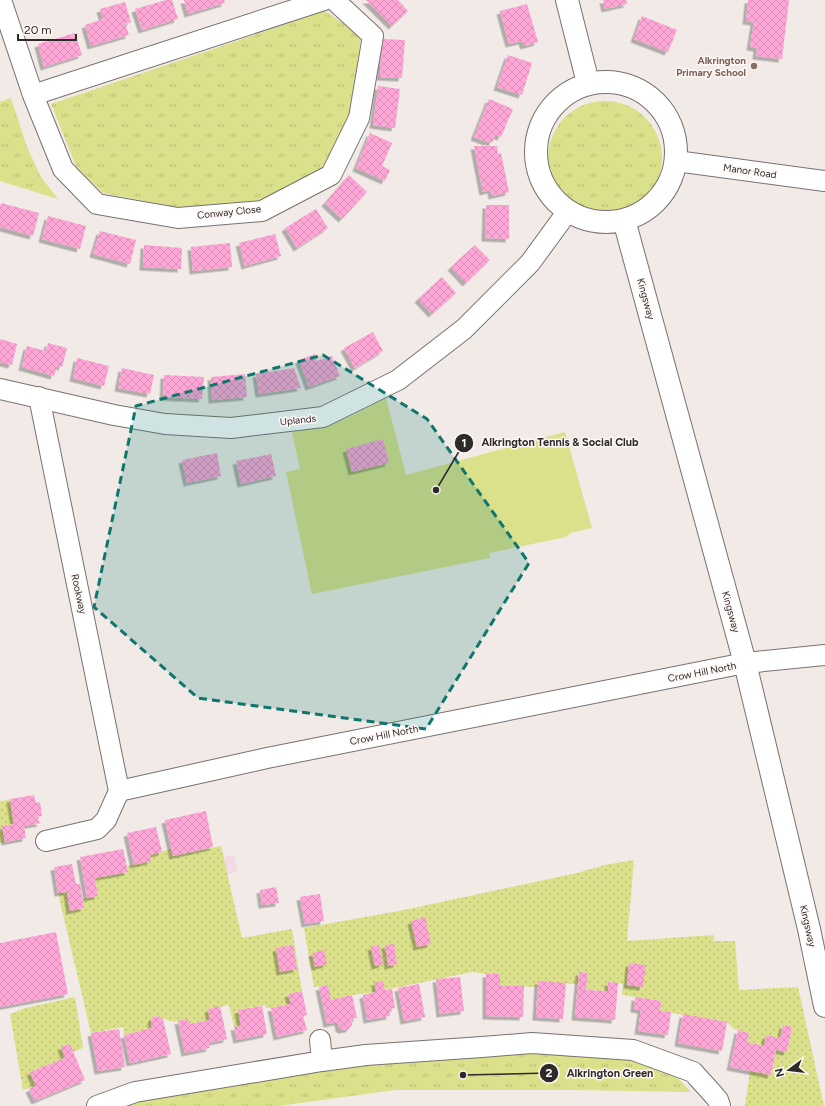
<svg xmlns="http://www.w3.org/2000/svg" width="825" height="1106" font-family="Figtree,sans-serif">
  <defs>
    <pattern id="grass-tufts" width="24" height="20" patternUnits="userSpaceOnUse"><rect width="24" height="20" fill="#dbe08a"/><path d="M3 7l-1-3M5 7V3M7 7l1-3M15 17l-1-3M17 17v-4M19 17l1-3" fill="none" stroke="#bcc077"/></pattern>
    <pattern id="garden-dots" width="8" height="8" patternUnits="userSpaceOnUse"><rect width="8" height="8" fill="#dbe08a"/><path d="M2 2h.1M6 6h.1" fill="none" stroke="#bcc077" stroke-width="1.8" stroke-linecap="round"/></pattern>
    <pattern id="building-cross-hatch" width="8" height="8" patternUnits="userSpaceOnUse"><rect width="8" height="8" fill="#fea7d6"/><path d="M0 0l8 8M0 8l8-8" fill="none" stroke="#da90b8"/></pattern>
    <filter id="shadow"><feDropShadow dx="-3.5" dy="3.5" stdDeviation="0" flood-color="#0004"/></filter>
  </defs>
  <rect width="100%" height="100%" fill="#f1eae7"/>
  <path fill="#f3dae4" d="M234 855 238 872 228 874 229 880 212 859Z"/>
  <path fill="url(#grass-tufts)" d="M325 11 361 36 353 109 323 170 273 199 186 209 103 193 76 166 51 104Z
    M11 98 27 147 41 177 58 199 0 181V102Z
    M548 158a57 57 0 1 1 114 0a57 57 0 1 1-114 0Z
    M558 1046 662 1061 691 1092 574 1090H395L278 1106H99L322 1061Z"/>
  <path fill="url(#garden-dots)" d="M10 799 14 824 2 826 5 842 0 843V802Z
    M221 846 242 938 292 929 302 991 288 994 291 1004 271 1008H266L265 1005 239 1010 241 1026 234 1027 229 1005 208 1009 210 1020 189 1024 188 1019C176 1022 170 1023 158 1016L153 1017 151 1020 152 1028 124 1035 123 1027 91 1033 58 893 67 892 70 911 84 908 82 899 98 896 95 878 128 872 127 866 151 861 150 855 171 849 173 856Z
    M634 860 627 941 714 935 713 941H735L739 990 798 987 824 1106H745L750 1071 771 1075 776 1050 787 1052 792 1027 783 1025 780 1038 766 1035 764 1046 747 1042 749 1033 734 1029 727 1022 660 1011 661 1001 622 995 623 984 608 982V991L586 990 587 973 579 972 578 985 566 983 538 987 500 986 499 974H487L472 972 385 990 383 981 375 982 376 992 352 995 331 1000 328 985 314 987 304 928 404 910 577 873 605 865Z
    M75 997 83 1048 73 1052 70 1044 62 1047 65 1058 30 1072 36 1086 23 1090 10 1014 26 1008Z"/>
  <path fill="#dbe08a" d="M386 398 406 475 565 432 592 528 570 533 566 537 489 553 490 558 312 594 286 472 300 469 292 432 331 424 347 418Z"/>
  <path fill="url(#building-cross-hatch)" filter="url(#shadow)" d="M166 0H172L178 19 142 30 135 9Z
    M184 0H224L225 3 188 14Z
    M366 0H398L408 11 392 26Z
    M603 0H626L627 4 605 9Z
    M748 0H789L782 59 756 56 757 48 750 47 754 22 746 21Z
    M125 2 131 22 125 24 129 35 91 46 85 25 103 19 100 9Z
    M527 4 538 42 524 46 522 41 509 44 500 11Z
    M642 16 677 30 668 52 634 39Z
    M75 33 82 55 44 67 38 44Z
    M382 39 405 40 402 78 380 77Z
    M508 55 532 63 522 95 497 87Z
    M378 86 400 89 395 128 373 125Z
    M489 99 513 109 501 137 495 135 492 143 488 141 487 142 474 137Z
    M370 133 392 143 382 166 390 170 385 181 356 168Z
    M474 146H497L498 154 501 153 509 192 492 196 491 190 483 192Z
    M349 175 367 192 342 219 325 203Z
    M1 203 39 213 33 236 0 227V207Z
    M486 205H509V239L485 238Z
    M316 209 328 228 297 248 285 228Z
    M48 216 86 226 80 249 42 239Z
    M100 231 136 240 130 264 93 254Z
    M275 234 281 256 245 266 239 243Z
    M230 243 232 267 193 271 191 247Z
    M144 245 182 248 181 269 143 267Z
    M475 245 490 260 466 283 451 267Z
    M442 277 456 293 432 314 418 299Z
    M373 332 383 351 355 368 344 348Z
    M0 339 17 344 12 365 0 362Z
    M48 343 67 348 62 367 57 366 54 376 22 367 27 346 46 351Z
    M315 354 317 361 332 356 340 376 309 387 299 360Z
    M77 358 109 366 104 386 73 378Z
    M122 368 154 375 150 394 118 388Z
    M294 368 301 388 259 394 256 374Z
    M245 374 247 397 212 400 211 377Z
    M164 375 204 377 202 399 163 397Z
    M383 439 389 463 352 472 346 449Z
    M217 453 221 476 187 483 182 460Z
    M271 454 276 476 241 484 236 461Z
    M34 795 36 803 40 802 42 816 36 817 41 823 24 826 26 838 5 842 2 826 14 824 10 799Z
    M206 811 213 847 173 856 165 820Z
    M156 827 162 852 150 855 151 861 134 865 127 833Z
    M123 849 128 872 95 878 98 896 87 898 80 857Z
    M72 864 76 884H80L84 908 70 911 67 892 58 893 54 867Z
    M276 887 279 903 262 905 260 890Z
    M320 894 324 921 305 924 300 897Z
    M425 917 431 944 417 947 411 921Z
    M56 932 68 994 0 1007V943Z
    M394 944 397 964 388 966 385 945Z
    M293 945 297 969 280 972 276 948Z
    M379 945 383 964 375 966 371 947Z
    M324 950 327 964 315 967 312 953Z
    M629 963 646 965 643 987 627 985Z
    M579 972 588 973 586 990 608 991V982L618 983 615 1020 575 1017Z
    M486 974H500V986H524L523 1017 486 1016Z
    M460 977 464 1011 440 1014 436 979Z
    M383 981 385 990 392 989 395 1008 389 1009 390 1016 367 1020 363 995 376 992 375 982Z
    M538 981 566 983 563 1019 536 1017Z
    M419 984 425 1017 404 1021 398 988Z
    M328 985 331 1000 352 995 357 1018 351 1019 352 1025 349 1029 342 1030 339 1028 338 1022 327 1024 319 987Z
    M302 991 307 1015 303 1016 307 1030 277 1037 271 1008 291 1004 288 994Z
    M635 997 661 1001 660 1011 671 1012 668 1035 638 1031 641 1010 634 1009Z
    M220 1006 227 1039 208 1043 210 1048 185 1053 178 1021 188 1019 189 1024 210 1020 208 1009Z
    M262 1006 267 1034 237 1040 234 1027 241 1026 238 1010Z
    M683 1014 727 1022 722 1051 678 1043Z
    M158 1016 163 1019 171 1054 130 1063 124 1035 152 1028 151 1020 153 1017Z
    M783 1025 792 1027 787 1052 776 1050 771 1075 730 1067 738 1030 749 1033 747 1042 764 1046 766 1035 780 1038Z
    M119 1029 125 1067 98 1071 91 1033Z
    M70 1044 85 1080 35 1101 29 1089 36 1086 30 1072 65 1058 61 1047Z"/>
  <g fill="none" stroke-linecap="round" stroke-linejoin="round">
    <g stroke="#78726f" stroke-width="22">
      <path id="street" d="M1 0 33 95 63 169 97 204 178 218 262 211 331 175 359 118 373 36 334 0
        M33 95 324 0
        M676 161 825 181
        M0 389 114 415 165 424 231 428 323 417 398 380 464 329 530 263 568 211
        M39 397 119 791
        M119 791 267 758 745 663 825 655
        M46 841 97 829 106 820 119 791
        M320 1040 322 1061
        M97 1106 135 1092 322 1061 366 1055 482 1047 532 1043 633 1050 693 1072 712 1093 718 1100 720 1106"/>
    </g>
    <g stroke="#78726f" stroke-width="24">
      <path id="secondary" d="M567 0 588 83
        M536 152a70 70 0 1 1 140 0a70 70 0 1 1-140 0Z
        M624 220 745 663 809 929 825 1006"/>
    </g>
    <use href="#street" stroke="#fff" stroke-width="20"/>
    <use href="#secondary" stroke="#fff" stroke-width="22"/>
  </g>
  <path fill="#0f766e" fill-opacity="0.2" stroke="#0f766e" stroke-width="3" stroke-dasharray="8 5" stroke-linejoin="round" d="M323 355 427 419 529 563 426 729 198 698 94 607 136 406Z"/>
  <circle fill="#8d6e63" stroke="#fff7f5" stroke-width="1.5" cx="754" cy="66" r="4"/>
  <g text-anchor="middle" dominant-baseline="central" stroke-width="3" stroke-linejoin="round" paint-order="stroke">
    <g font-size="10" font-weight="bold" fill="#785e54" stroke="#fff7f5" text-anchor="end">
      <text x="746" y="60">Alkrington<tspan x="746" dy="12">Primary School</tspan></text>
    </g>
    <g font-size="10" fill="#2d2b2a" stroke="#fff7f5">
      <text transform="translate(750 171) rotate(8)">Manor Road</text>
      <text transform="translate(229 212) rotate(-6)">Conway Close</text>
      <text transform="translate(646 299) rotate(75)">Kingsway</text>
      <text transform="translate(298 420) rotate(-6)">Uplands</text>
      <text transform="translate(79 594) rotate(78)">Rookway</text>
      <text transform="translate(731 612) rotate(75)">Kingsway</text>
      <text transform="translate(702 672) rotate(-11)">Crow Hill North</text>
      <text transform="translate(384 735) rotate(-11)">Crow Hill North</text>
      <text transform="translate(808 926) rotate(77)">Kingsway</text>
    </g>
  </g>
  <path fill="none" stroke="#2d2b2a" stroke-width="1.5" d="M436 490L464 443M463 1075L549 1073"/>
  <g fill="#2d2b2a" stroke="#fff7f5" stroke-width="1.5">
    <circle cx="436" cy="490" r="4"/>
    <circle cx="463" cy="1075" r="4"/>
    <circle cx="464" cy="443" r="10"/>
    <circle cx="549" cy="1073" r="10"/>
  </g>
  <g font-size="12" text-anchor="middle" font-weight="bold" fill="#fff">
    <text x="464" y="447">1</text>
    <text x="549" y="1077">2</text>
  </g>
  <g font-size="11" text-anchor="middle" font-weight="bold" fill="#2d2b2a" stroke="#fff7f5" stroke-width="3" stroke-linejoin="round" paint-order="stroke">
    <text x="560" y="446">Alkrington Tennis &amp; Social Club</text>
    <text x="610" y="1077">Alkrington Green</text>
  </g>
  <g transform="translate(789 1070) rotate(255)" stroke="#fff7f5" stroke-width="3" paint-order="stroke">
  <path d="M0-3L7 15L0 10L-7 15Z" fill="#2d2b2a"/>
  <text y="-6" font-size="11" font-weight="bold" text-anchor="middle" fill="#2d2b2a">N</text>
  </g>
  <path d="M18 34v6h58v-6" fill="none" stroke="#2d2b2a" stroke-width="2"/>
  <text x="24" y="34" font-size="12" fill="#2d2b2a" stroke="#fff7f5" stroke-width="3" paint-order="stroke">20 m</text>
</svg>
